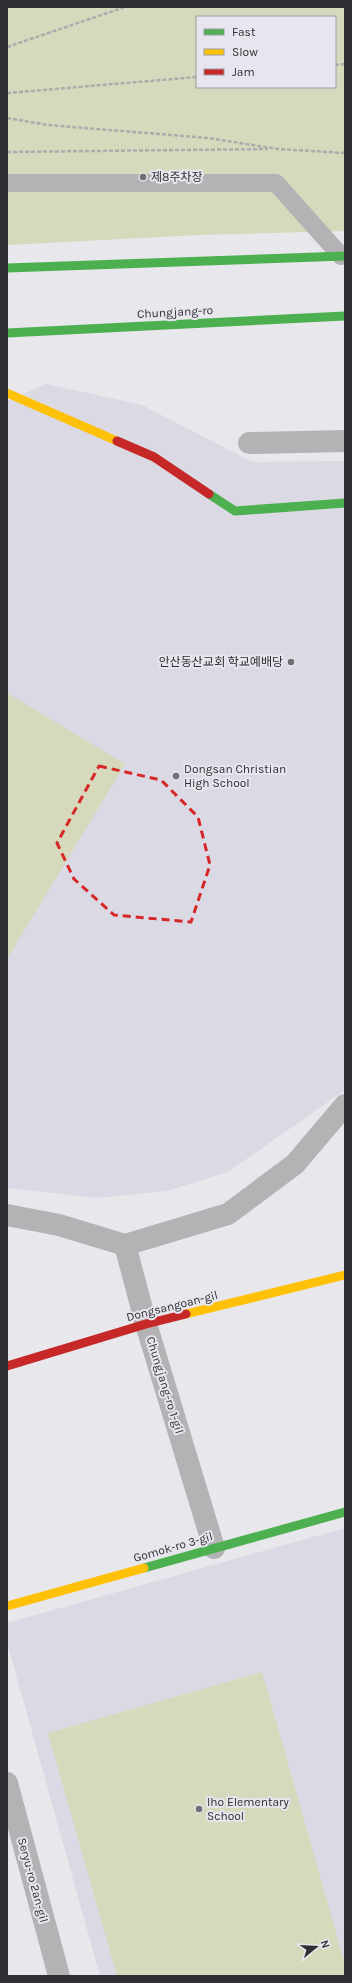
<svg xmlns="http://www.w3.org/2000/svg" width="352" height="1983" font-family="Karla,'Noto Sans KR',sans-serif">
  <rect width="100%" height="100%" fill="#e8e7eb"/>
  <path fill="#dbd9e3" d="M46 384 142 405 252 462 345 461V1090L228 1172 167 1191 97 1198 7 1188V401Z
    M345 1528V1976H100L7 1642V1623Z"/>
  <path fill="#d6d9bc" fill-rule="evenodd" d="M7 7H345V231L199 235 7 245ZM197 17H335V87H197Z
    M7 693 125 764 7 959Z
    M262 1672 345 1964V1976H117L48 1733Z"/>
  <g fill="none" stroke-linecap="round" stroke-linejoin="round">
    <path stroke="#acacad" stroke-width="2.5" stroke-dasharray="4 2" stroke-linecap="butt" d="M7 47 125 7
      M335 65 345 64
      M7 93 197 77
      M7 118 48 125 208 138 278 149 345 153
      M7 152 268 149"/>
    <path stroke="#b4b2b4" stroke-width="18" d="M7 183H276L341 256"/>
    <path stroke="#b4b2b4" stroke-width="22" d="M249 443 345 441
      M7 1215 59 1225 125 1245
      M125 1245 146 1324 214 1548
      M125 1245 228 1214 295 1164 345 1105
      M7 1783 59 1976"/>
    <path stroke="#4caf50" stroke-width="9" d="M7 268 345 256
      M7 333 345 316
      M209 494 235 511 345 503
      M144 1568 345 1512"/>
    <path stroke="#ffc107" stroke-width="9" d="M7 393 117 441
      M186 1314 345 1275
      M7 1606 144 1568"/>
    <path stroke="#c62828" stroke-width="9" d="M117 441 154 457 209 494
      M7 1366 146 1324 186 1314"/>
  </g>
  <path fill="none" stroke="#d62828" stroke-width="3" stroke-dasharray="8 5" stroke-linejoin="round" d="M99 766 161 780 198 817 210 865 191 922 114 915 74 879 57 843Z"/>
  <g fill="#706f73" stroke="#e7e5ed" stroke-width="1.5">
    <circle cx="143" cy="177" r="4"/>
    <circle cx="291" cy="662" r="4"/>
    <circle cx="176" cy="776" r="4"/>
    <circle cx="199" cy="1809" r="4"/>
  </g>
  <g text-anchor="middle" dominant-baseline="central" stroke-width="4" stroke-linejoin="round" paint-order="stroke">
    <g font-size="12" fill="#2f2e32" stroke="#e7e5ed" text-anchor="start">
      <text x="151" y="177">제8주차장</text>
      <text x="283" y="662" text-anchor="end">안산동산교회 학교예배당</text>
      <text x="184" y="769">Dongsan Christian<tspan x="184" dy="14">High School</tspan></text>
      <text x="207" y="1802">Iho Elementary<tspan x="207" dy="14">School</tspan></text>
    </g>
    <g font-size="12" fill="#2f2e32" stroke="#e7e5ed">
      <text transform="translate(175 312) rotate(-3)">Chungjang-ro</text>
      <text transform="translate(172 1306) rotate(-14)">Dongsangoan-gil</text>
      <text transform="translate(165 1385) rotate(73)">Chungjang-ro 1-gil</text>
      <text transform="translate(173 1547) rotate(-16)">Gomok-ro 3-gil</text>
      <text transform="translate(33 1880) rotate(75)">Seryu-ro 2an-gil</text>
    </g>
  </g>
  <rect width="352" height="1983" fill="none" stroke="#2f2e32" stroke-width="16"/>
  <rect x="196" y="16" width="140" height="72" fill="#e7e5ed" stroke="#9d9ca2"/>
  <rect x="204" y="29" width="20" height="6" fill="#4caf50" stroke="#9d9ca2"/>
  <text x="232" y="36" font-size="12" fill="#2f2e32">Fast</text>
  <rect x="204" y="49" width="20" height="6" fill="#ffc107" stroke="#9d9ca2"/>
  <text x="232" y="56" font-size="12" fill="#2f2e32">Slow</text>
  <rect x="204" y="69" width="20" height="6" fill="#c62828" stroke="#9d9ca2"/>
  <text x="232" y="76" font-size="12" fill="#2f2e32">Jam</text>
  <g transform="translate(316 1947) rotate(72)" stroke="#e7e5ed" stroke-width="3" paint-order="stroke">
  <path d="M0-3L7 15L0 10L-7 15Z" fill="#2f2e32"/>
  <text y="-6" font-size="11" font-weight="bold" text-anchor="middle" fill="#2f2e32">N</text>
  </g>
</svg>
